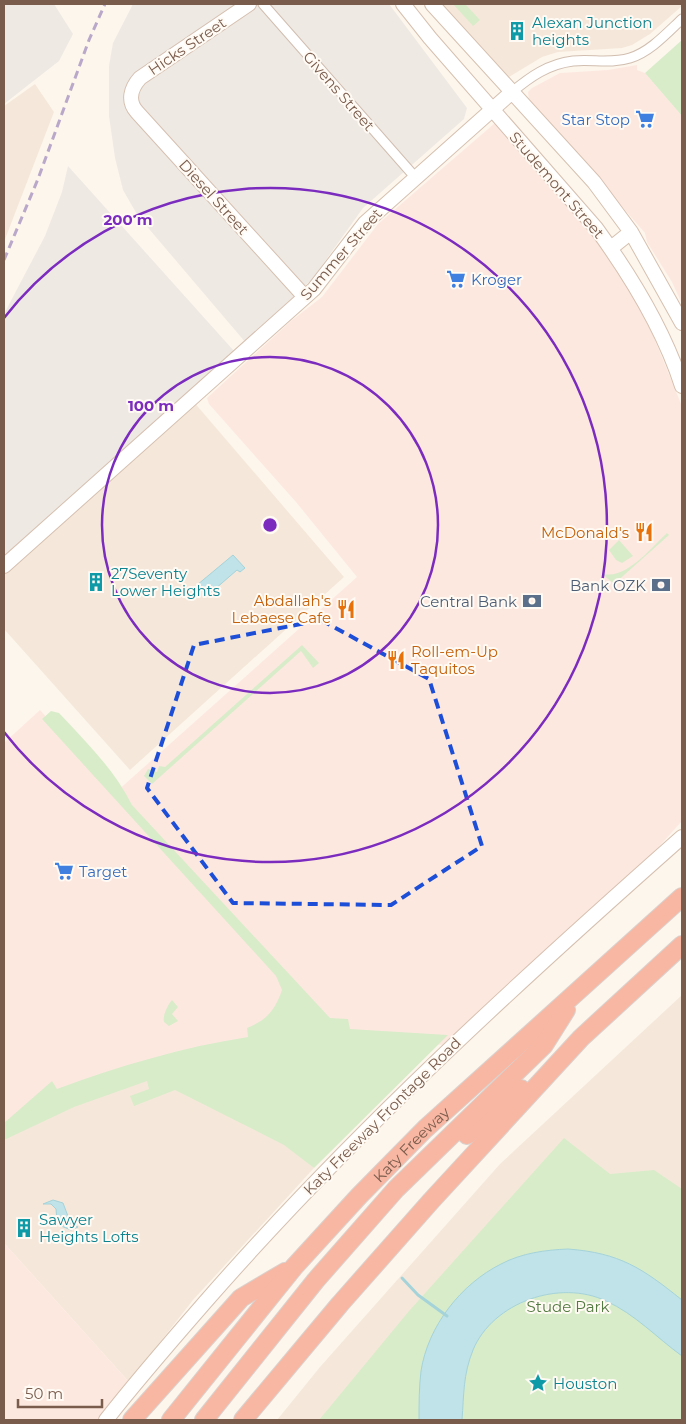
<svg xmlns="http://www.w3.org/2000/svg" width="686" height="1424" font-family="Montserrat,sans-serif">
  <rect width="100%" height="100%" fill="#fdf6ec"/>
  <path fill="#f5e8da" d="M437 4H682V6L650 34 632 45 622 48 558 52 542 57 509 77 505 76Z
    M35 84 54 112 4 242V106Z
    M193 401 344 577 130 770 4 629V570Z
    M682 995V1420H277L320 1367 500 1164Z
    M186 1060 314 1168 193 1300 129 1382 4 1243V1130Z"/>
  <path fill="#fde8e0" d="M637 65V70L645 73 682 116V304L672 282 647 242 645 233 529 100 528 92 532 88 560 73 608 70Z
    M495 123 590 231 616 266 645 316 682 406V821L636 872 448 1045 344 1041 186 1060 4 1130V743L40 710 115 793 357 577 296 502 209 404 207 398 291 321 322 297 378 224Z
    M4 1243 129 1382 97 1420H4Z"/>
  <path fill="#efe9e4" d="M4 4H54L73 34 59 61 4 104Z
    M133 4H389L467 108 464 119 363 208 313 278 246 343 138 216 123 190 115 158 109 116V66L113 43Z
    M68 166 234 351 4 556V314L45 236 62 192Z"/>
  <path fill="#d8ecc9" d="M453 4H465L480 20 473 26Z
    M682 40V116L645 73Z
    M667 533 669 535 614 584 601 573C624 582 651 548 667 533Z
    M619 540 633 556 622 563 616 560 609 550Z
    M302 645 319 663 313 668 301 651 152 784 144 776 148 769 157 772 159 766 165 767Z
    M51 711 59 713C86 742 114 769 132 805L330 1018 348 1019 350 1029 448 1035 314 1168 284 1145 175 1090 134 1106 130 1096 149 1089 147 1081 74 1107 4 1140V1123L52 1081 57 1089C119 1066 183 1047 248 1037L247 1028C267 1020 275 1010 282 990L276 976 42 719Z
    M172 1000 178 1007 172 1014 178 1021 169 1026 164 1022C162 1017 168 1004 172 1000Z
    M564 1138 610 1174 654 1170 682 1189V1420H319L409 1311Z"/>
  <path fill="#bfe3e8" stroke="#a5d3da" d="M233 555 245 568 240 572 237 570 207 596 197 585Z
    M53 1200 63 1203 71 1224 78 1227 71 1230 61 1226 57 1221 56 1209 51 1204H43Z
    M568 1249C620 1253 642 1268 682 1300V1356C657 1338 635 1314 606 1301 560 1279 493 1302 473 1350 463 1375 464 1394 462 1420H419C419 1404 419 1387 421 1371 428 1326 461 1284 501 1264 522 1253 545 1250 568 1249Z"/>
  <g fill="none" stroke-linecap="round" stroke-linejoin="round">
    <path stroke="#a5d3da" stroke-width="3" d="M402 1278 418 1295 447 1316"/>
    <g stroke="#d1beb0" stroke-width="11">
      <path id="street" d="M263 4 415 177
        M512 92C530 77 548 64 573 61 592 59 611 64 630 58 650 52 667 33 682 19"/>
    </g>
    <g stroke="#d6c0b0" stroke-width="16">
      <path id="secondary" d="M249 4 140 78C131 88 127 101 137 112L305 297
        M403 4 430 38 596 228C631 276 664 330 682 386
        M432 4 594 182 631 232 682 323
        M611 248 631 232
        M4 566 314 289 365 223 512 92
        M106 1420C138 1379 173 1339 207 1300 353 1133 516 984 682 837"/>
    </g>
    <g stroke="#dad1cd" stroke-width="20">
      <g id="highway">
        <path d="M467 1135 521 1089"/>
        <path d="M132 1420 241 1298 285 1272"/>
        <path id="s1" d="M171 1420 294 1267 359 1196 425 1129 682 897"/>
        <path d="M204 1420 316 1280 396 1189 544 1045 566 1010"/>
        <path d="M243 1420 340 1304 431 1201 581 1038 682 945"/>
      </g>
    </g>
    <use href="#street" stroke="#fff" stroke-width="9"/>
    <use href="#secondary" stroke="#fff" stroke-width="14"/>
    <use href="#highway" stroke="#f7b7a3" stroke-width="18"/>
    <path stroke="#b9a8c9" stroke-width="3" stroke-dasharray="8 5" stroke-linecap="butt" d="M4 260 38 179 89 40 105 4"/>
  </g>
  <path fill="none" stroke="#1d4ed8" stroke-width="4" stroke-dasharray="10 6" stroke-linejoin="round" d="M321 620 429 679 482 846 391 905 233 903 147 788 194 645Z"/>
  <g fill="none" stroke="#7b2cbf" stroke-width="2.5">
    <circle cx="270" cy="525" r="168"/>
    <path d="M4 318A337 337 0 1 1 4 732"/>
  </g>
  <defs>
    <g id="building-bare" transform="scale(1.5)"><path d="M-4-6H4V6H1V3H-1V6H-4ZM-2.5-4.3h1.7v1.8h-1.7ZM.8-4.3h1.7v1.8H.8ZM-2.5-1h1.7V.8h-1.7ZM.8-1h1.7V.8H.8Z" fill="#0f9aa8" stroke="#fffaf3" stroke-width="2.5" paint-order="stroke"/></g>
    <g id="supermarket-bare" transform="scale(1.5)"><path d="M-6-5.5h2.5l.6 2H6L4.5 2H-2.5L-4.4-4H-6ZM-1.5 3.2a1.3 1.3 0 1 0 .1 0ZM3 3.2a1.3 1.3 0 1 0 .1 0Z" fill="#3f7fe0" stroke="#fffaf3" stroke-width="2.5" paint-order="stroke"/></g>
    <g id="restaurant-bare" transform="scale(1.5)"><path d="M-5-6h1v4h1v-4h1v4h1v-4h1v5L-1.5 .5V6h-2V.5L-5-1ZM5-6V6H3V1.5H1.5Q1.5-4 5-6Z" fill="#e8710a" stroke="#fffaf3" stroke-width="2.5" paint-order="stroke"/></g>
    <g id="bank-bare" transform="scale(1.5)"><path d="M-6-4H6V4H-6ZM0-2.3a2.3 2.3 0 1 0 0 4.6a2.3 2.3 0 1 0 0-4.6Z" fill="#5c6f8a" stroke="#fffaf3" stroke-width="2.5" paint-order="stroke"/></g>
    <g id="sight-bare" transform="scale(1.5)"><path d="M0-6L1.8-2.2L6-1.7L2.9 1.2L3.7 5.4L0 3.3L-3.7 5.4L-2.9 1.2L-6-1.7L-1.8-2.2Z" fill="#0f9aa8" stroke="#fffaf3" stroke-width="2.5" paint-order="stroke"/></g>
  </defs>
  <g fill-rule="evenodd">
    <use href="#building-bare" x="517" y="31"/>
    <use href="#supermarket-bare" x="645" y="119"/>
    <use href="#supermarket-bare" x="456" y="279"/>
    <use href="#restaurant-bare" x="644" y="532"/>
    <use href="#building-bare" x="96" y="582"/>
    <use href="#bank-bare" x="661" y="585"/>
    <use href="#bank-bare" x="532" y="601"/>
    <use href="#restaurant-bare" x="346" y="609"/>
    <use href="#restaurant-bare" x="396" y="660"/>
    <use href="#supermarket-bare" x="64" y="871"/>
    <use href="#building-bare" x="24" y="1228"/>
    <use href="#sight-bare" x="538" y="1383"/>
  </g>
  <g text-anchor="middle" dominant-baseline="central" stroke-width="4" stroke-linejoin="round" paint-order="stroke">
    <g font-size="15" fill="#0d838f" stroke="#fffaf3" text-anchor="start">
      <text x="532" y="22">Alexan Junction<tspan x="532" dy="17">heights</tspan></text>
      <text x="111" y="573">27Seventy<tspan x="111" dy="17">Lower Heights</tspan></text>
      <text x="39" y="1219">Sawyer<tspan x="39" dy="17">Heights Lofts</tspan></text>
      <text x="553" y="1383">Houston</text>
    </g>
    <g font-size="15" fill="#7a5c4d" stroke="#fffaf3">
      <text transform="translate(187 46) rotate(-34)">Hicks Street</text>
      <text transform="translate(339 91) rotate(49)">Givens Street</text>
      <text transform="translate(557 185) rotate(49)">Studemont Street</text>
      <text transform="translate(214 197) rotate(48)">Diesel Street</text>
      <text transform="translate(341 254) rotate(-49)">Summer Street</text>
      <text transform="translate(382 1116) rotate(-45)">Katy Freeway Frontage Road</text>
      <text stroke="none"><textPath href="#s1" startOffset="366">Katy Freeway</textPath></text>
    </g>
    <g font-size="15" fill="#366cbe" stroke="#fffaf3" text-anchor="start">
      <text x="630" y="119" text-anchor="end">Star Stop</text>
      <text x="471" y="279">Kroger</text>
      <text x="79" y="871">Target</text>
    </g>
    <g font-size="15" fill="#c56008" stroke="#fffaf3" text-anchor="end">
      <text x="629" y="532">McDonald's</text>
      <text x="331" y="600">Abdallah's<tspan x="331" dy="17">Lebaese Cafe</tspan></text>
      <text x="411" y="651" text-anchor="start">Roll-em-Up<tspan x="411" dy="17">Taquitos</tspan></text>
    </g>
    <g font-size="15" fill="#4e5e75" stroke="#fffaf3" text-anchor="end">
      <text x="646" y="585">Bank OZK</text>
      <text x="517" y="601">Central Bank</text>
    </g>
    <g font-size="15" fill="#537a41" stroke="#fffaf3">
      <text x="568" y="1306">Stude Park</text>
    </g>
  </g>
  <circle cx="270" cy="525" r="8" fill="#7b2cbf" stroke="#fffaf3" stroke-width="2.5"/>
  <g font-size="15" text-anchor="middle" font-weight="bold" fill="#7b2cbf" stroke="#fffaf3" stroke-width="4" stroke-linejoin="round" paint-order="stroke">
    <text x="128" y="225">200 m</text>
    <text x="151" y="411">100 m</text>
  </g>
  <rect width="686" height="1424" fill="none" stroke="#7a5c4d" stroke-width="10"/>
  <path d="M18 1399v8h84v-8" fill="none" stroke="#7a5c4d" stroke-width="2.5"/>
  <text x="25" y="1399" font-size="15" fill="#7a5c4d" stroke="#fffaf3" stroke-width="4" paint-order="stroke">50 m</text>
</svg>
